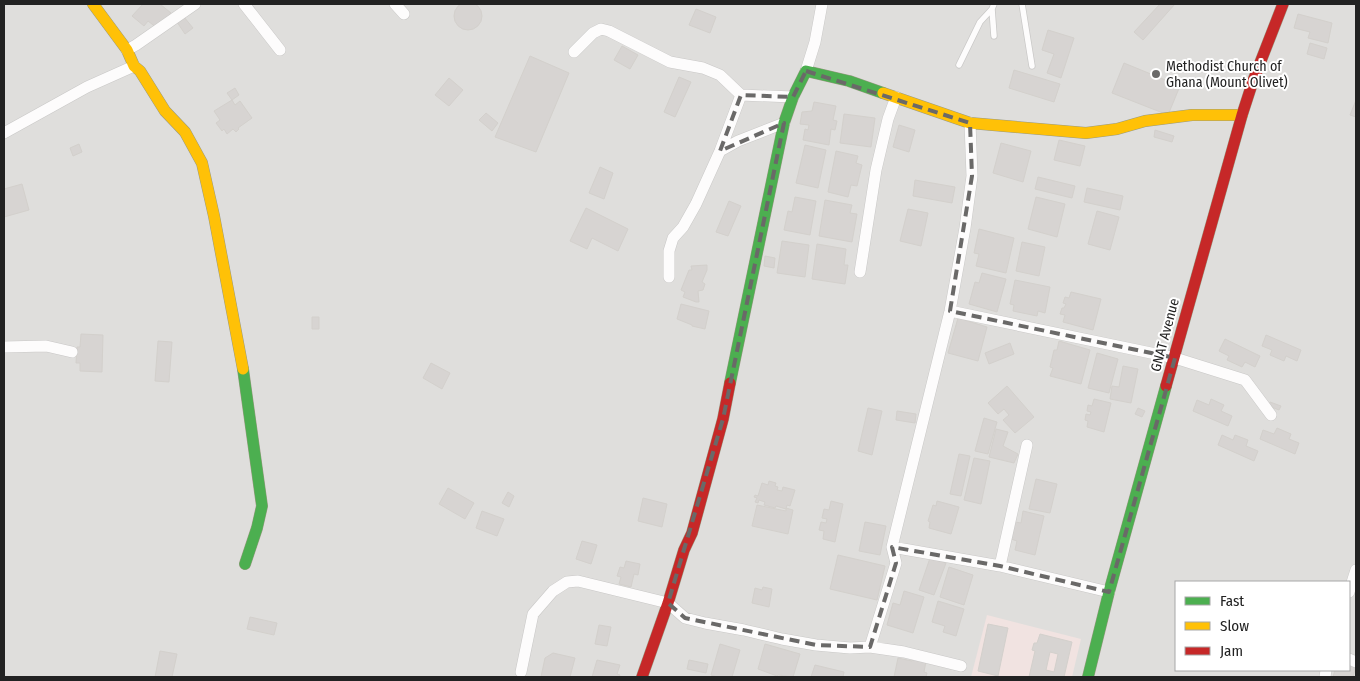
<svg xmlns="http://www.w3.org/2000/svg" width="1360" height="681" font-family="'Fira Sans Condensed',sans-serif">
  <rect width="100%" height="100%" fill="#f0eeeb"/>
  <path fill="#dfdedc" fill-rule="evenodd" d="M4 4H1356V677H4ZM1176 582H1349V670H1176Z"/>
  <path fill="#f1e3e1" d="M987 615 1081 639 1072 677H971Z"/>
  <path fill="#d7d4d2" stroke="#d3d0cc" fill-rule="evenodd" d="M454 16a14 14 0 1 1 28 0a14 14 0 1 1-28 0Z
    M143 4H160L171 13 157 28 148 21 144 26 132 16Z
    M1160 4H1175L1143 40 1134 32Z
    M696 9 716 17 710 33 689 25Z
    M1298 14 1332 23 1328 43 1308 38 1310 32 1294 28Z
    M184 17 193 28 185 34 177 22Z
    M1048 30 1074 38 1061 78 1047 73 1054 54 1042 50Z
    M1310 43 1327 48 1324 59 1307 54Z
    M622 46 638 55 630 69 614 60Z
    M530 56 569 73 536 152 495 137Z
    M1124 63 1180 86 1168 115 1112 93Z
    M1014 70 1060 84 1054 102 1009 88Z
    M679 77 691 82 675 117 664 112Z
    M449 78 463 90 449 106 435 95Z
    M235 88 239 95 232 100 227 93Z
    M232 100 235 105 240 101 252 118 238 128 239 129 236 132 233 129 227 134 224 129 222 131 216 123 220 120 214 111Z
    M1356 100V117L1350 115Z
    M814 102 836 106 833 120 837 121 835 130 831 129 829 145 803 140 805 129 808 130 809 125 800 124 802 112 812 111Z
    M486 113 498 123 492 131 479 120Z
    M844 114 875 118 871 147 840 143Z
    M899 125 915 130 909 152 893 147Z
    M1155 130 1174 136 1172 142 1154 137Z
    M1059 140 1085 146 1080 166 1054 160Z
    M1001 143 1031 151 1023 182 993 173Z
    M79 144 82 152 73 156 70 148Z
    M805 145 826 150 818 188 796 183Z
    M836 151 858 156 856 163 862 165 857 186 851 185 848 197 828 192Z
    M600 167 613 173 604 199 589 193Z
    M1038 177 1075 186 1072 198 1035 189Z
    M915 180 955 187 952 203 913 196Z
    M22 184 29 210 4 217V189Z
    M1087 188 1123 196 1120 210 1084 202Z
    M795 197 816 201 810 235 784 230 788 211 792 212Z
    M1036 197 1065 204 1057 237 1028 229Z
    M825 200 852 205 850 213 857 214 852 242 819 236Z
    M729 201 741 206 728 236 716 232Z
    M586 208 628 229 618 251 592 238 587 249 570 241Z
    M908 209 928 213 921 246 900 241Z
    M1097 211 1119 217 1110 250 1088 244Z
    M979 229 1014 238 1006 273 976 266 979 254 974 253Z
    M782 241 809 245 805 277 777 273Z
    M1022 242 1045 247 1039 276 1016 271Z
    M817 244 846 249 844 265H848L845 284 812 279Z
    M765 256 775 258 774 268 764 266Z
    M707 265V270L702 282 705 284 703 290 698 291 699 302H696L683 297 685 292 681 290 689 270H692L691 266Z
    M982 273 1006 279 997 312 969 304 975 282 979 283Z
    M1015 280 1050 287 1045 313 1038 311 1037 316 1013 311 1014 305 1010 304Z
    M1071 292 1101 299 1093 330 1063 322 1065 315 1060 314 1062 308H1064L1066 304 1063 303 1065 297 1069 298Z
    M681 304 709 311 705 329 692 326V325L677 319Z
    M312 317H319V329H312Z
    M958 318 987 327 978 361 948 353Z
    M81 334 103 335 102 372 80 371V363H76L77 347H80Z
    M1266 335 1301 350 1297 361 1286 356 1284 361 1270 355 1272 350 1262 346Z
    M1225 339 1260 356 1255 367 1245 362 1242 367 1227 360 1229 356 1219 351Z
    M158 341 172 342 169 382 155 381Z
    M1059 341 1090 350 1081 384 1050 376 1053 368 1050 367 1054 350H1057Z
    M1010 343 1014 354 989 364 985 353Z
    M1097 353 1118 359 1109 393 1088 388Z
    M431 363 450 373 442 389 423 378Z
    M1123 366 1138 369 1131 403 1110 399 1112 386 1119 387Z
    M1007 386 1034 417 1015 433 1003 420 1009 415 1004 409 998 414 988 403Z
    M1094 399 1111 403 1104 432 1087 427 1088 421 1085 420 1086 414 1090 415 1091 412 1087 411 1088 405 1092 406Z
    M1211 399 1224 405 1221 411 1232 416 1228 426 1193 411 1197 400 1209 405Z
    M1270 402 1281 406 1279 410 1269 406Z
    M868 408 882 411 872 455 858 451Z
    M1138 408 1145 411 1142 417 1135 414Z
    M897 411 916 414 915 423 896 420Z
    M984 418 997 422 988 454 975 451Z
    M1277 428 1291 434 1289 439 1299 443 1295 454 1260 439 1263 430 1274 434Z
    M996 429 1008 432 1003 446 1018 454 1014 463 989 457Z
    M1222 435 1233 440 1235 435 1248 440 1246 446 1258 451 1254 461 1218 445Z
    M959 454 970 456 961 496 950 494Z
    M974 458 990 461 981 504 964 500Z
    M1036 479 1057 484 1050 513 1029 509Z
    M769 481 776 483 775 486 778 487 777 490 782 491 783 487 795 490 790 506 787 505 786 509 776 506 775 508 764 505 765 502 759 500 758 503 755 502 757 498 754 497 755 495 758 496 762 483 768 485Z
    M448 488 474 503 465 519 439 504Z
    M508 492 514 496 509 507 502 503Z
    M643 498 667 504 662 527 638 521Z
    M831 501 843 504 835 542 823 539 824 531 819 530 821 522 826 523 827 519 822 518 824 509 829 510Z
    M937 501 959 507 951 534 929 528 930 522 928 521 933 505 936 506Z
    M757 505 786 511V508L793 510 788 534 752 526Z
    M482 511 504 519 497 536 476 528Z
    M1023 511 1044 516 1035 555 1015 550 1017 541 1011 539 1015 522 1021 523Z
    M865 522 886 526 880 555 859 551Z
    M582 541 597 545 591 564 576 559Z
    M838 555 885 566 877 600 830 589Z
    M930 558 946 563 934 595 919 590Z
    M626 561 640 564 638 575 634 574 631 587 619 584 621 577 617 576 620 567 624 568Z
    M949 567 973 575 964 605 940 597Z
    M763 587 772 589 769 607 752 603 755 588 762 590Z
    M904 591 924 597 913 633 887 625 893 603 900 605Z
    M938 601 964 609 956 636 943 632 945 626 932 622Z
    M250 617 277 623 274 635 247 629Z
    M988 624 1008 628 998 676 978 671Z
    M599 625 611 627 607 646 595 644Z
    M1040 634 1072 642 1064 677H1029L1035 651 1032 650 1034 643H1037ZM1050 652 1058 654 1054 672 1046 670Z
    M720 644 740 650 732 677H717L711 675Z
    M765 644 800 654 793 677 778 675 777 676 758 669Z
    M160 651 177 654 172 677H155Z
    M553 653 575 658 570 677H541L545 658Z
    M898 658 912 661V658L926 661 924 672 927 673 926 677H894Z
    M597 660 620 665 617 674 620 675 619 677H592Z
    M689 660 708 664 706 673 687 669Z
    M1349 664 1356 666 1353 677H1333L1335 670H1349Z
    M815 665 844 672 843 677H811Z"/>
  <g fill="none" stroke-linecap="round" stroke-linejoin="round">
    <g stroke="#c9c8c7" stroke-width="7">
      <path id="lane" d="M1022 4 1032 66
        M994 36 992 9 994 4
        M959 65 980 22 992 9"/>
    </g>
    <g stroke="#c9c8c7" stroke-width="12">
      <path id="street" d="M244 4 280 50
        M395 4 404 14
        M127 50 136 45 195 4
        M574 52 593 33 601 29 609 31 670 62 703 68 720 75 741 95
        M806 71 815 42 822 4
        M4 133 87 87 134 66
        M720 151 738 141 784 123
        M860 272 876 170 888 119 896 97
        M669 277V251L673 238 683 227 696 204 720 151 741 95 793 97
        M950 311 1175 358 1245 380 1271 415
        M4 347 46 346 72 352
        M892 547 1000 566 1109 592
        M1000 566 1027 445
        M1349 592 1356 570
        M870 647 896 563 892 547 950 311 965 228 972 176 970 123
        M1349 659 1356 662
        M521 672 533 614 553 591 567 582 578 581 668 603 685 618 705 623 744 630 782 639 816 645 850 648 870 647 904 652 961 666
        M1325 677 1326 670"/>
    </g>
    <g stroke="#999a82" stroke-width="12">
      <path id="fast" d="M243 369 262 506 257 528 245 564
        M730 383 784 123 793 97 806 71 849 81 883 93
        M1088 677 1109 592 1166 386"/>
    </g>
    <g stroke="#999a82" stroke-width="12">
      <path id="slow" d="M93 4 127 50 134 66 140 71 165 111 185 132 202 163 214 216 243 369
        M883 93 970 123 1086 133 1117 129 1145 121 1192 115H1242"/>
    </g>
    <g stroke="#999a82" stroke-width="12">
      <path id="jam" d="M1166 386 1242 115 1253 81 1283 4
        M642 677 668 603 684 550 692 533 723 419 730 383"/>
    </g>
    <use href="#lane" stroke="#fdfcfc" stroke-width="5.5"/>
    <use href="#street" stroke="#fdfcfc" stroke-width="11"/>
    <use href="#fast" stroke="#4caf50" stroke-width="11"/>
    <use href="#slow" stroke="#ffc107" stroke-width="11"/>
    <use href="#jam" stroke="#c62828" stroke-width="11"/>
  </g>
  <path fill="none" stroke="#6a6968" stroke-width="4" stroke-dasharray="10 6" stroke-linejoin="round" d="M806 71 970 123 972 176 950 311 1175 358 1109 592 1000 566 892 547 896 563 870 647 816 645 685 618 668 603 723 419 784 123 720 151 741 95 793 97Z"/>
  <circle fill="#6a6968" stroke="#fff" stroke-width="2" cx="1156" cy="74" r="5"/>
  <g text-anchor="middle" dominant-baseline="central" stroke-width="4" stroke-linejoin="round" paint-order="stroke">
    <g font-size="14" fill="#222" stroke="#fff" text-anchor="start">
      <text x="1166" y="66">Methodist Church of<tspan x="1166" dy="16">Ghana (Mount Olivet)</tspan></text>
    </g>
    <g font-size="14" fill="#222" stroke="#fff">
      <text transform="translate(1165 335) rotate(-75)">GNAT Avenue</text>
    </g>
  </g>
  <rect width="1360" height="681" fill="none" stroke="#222222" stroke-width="10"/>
  <rect x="1175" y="581" width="175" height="90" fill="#ffffff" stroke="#a7a7a7"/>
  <rect x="1185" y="597" width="25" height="8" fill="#4caf50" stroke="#a7a7a7"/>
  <text x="1220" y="606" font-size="15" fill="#222222">Fast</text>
  <rect x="1185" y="622" width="25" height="8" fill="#ffc107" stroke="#a7a7a7"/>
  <text x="1220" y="631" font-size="15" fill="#222222">Slow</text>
  <rect x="1185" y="647" width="25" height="8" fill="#c62828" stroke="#a7a7a7"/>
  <text x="1220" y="656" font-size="15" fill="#222222">Jam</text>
</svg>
